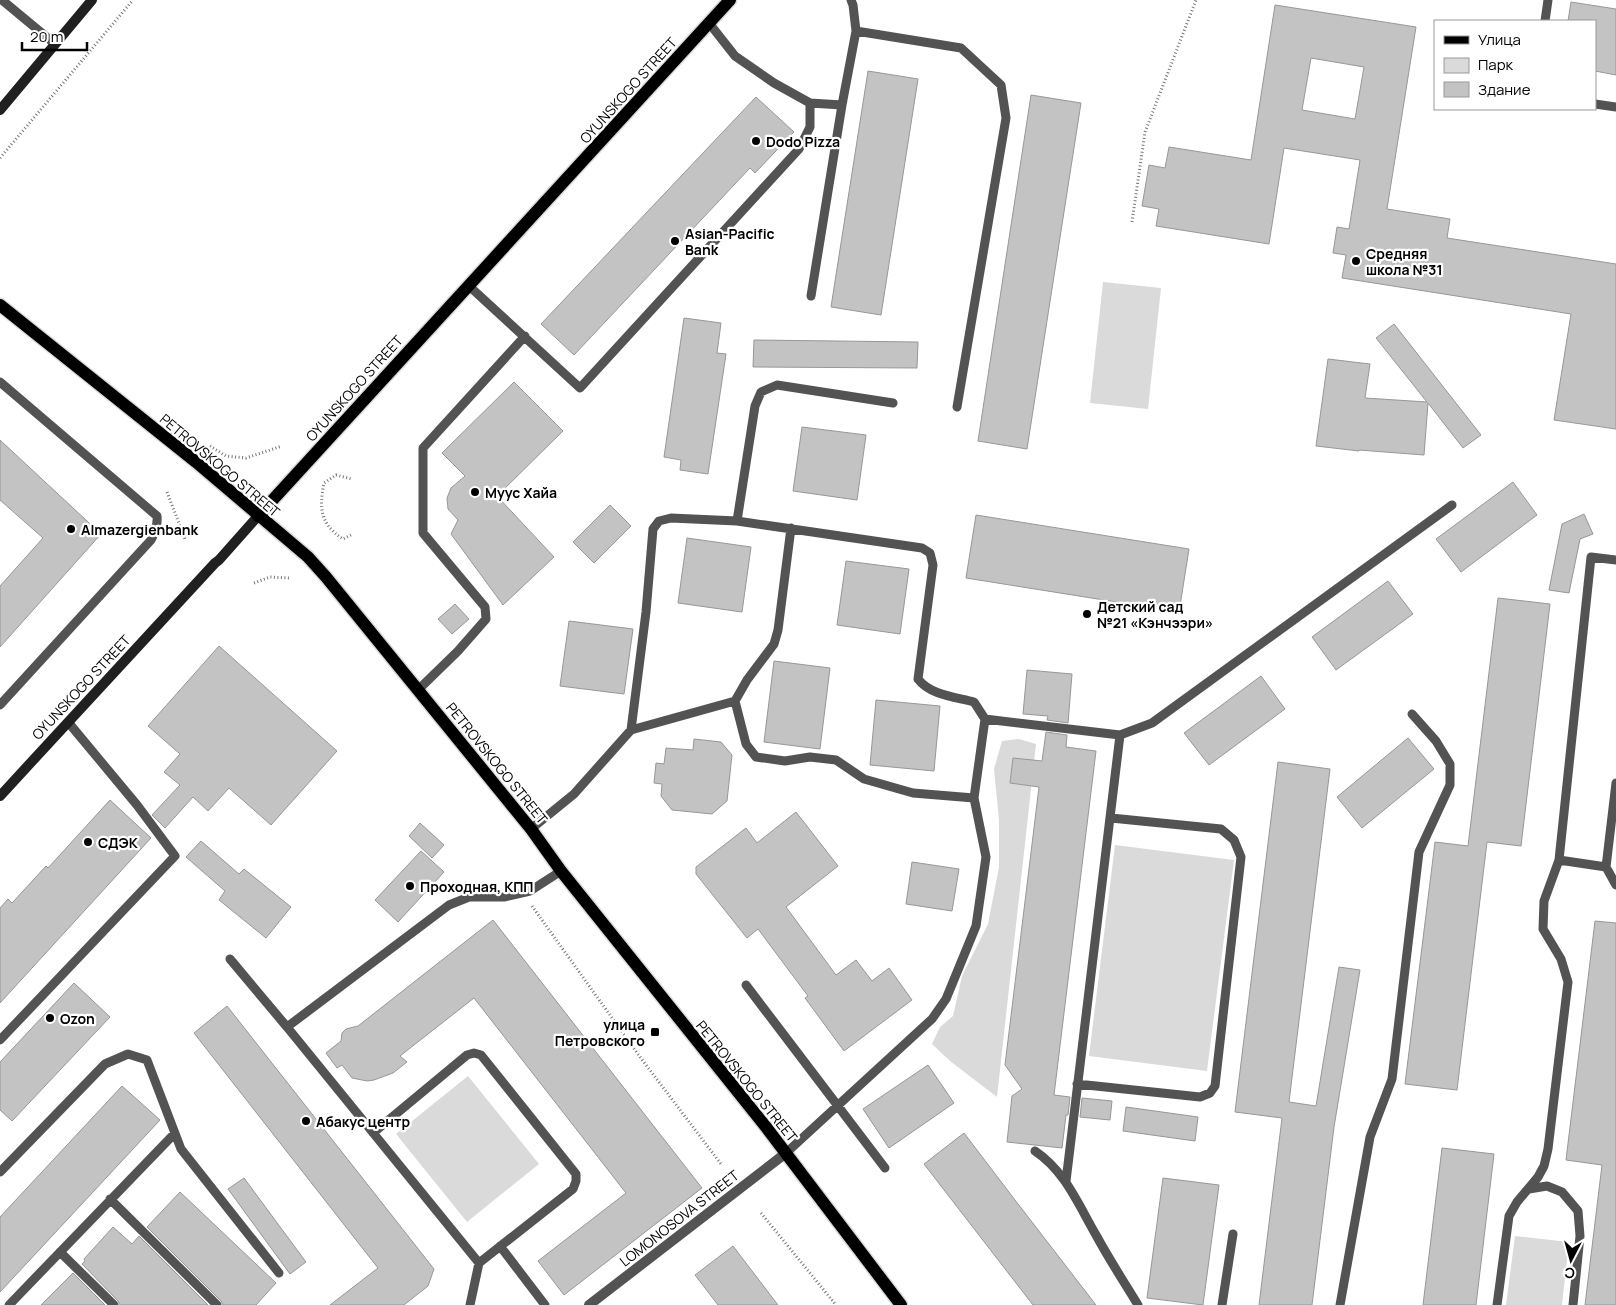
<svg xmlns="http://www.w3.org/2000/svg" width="1616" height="1305" font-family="Manrope,sans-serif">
  <rect width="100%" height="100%" fill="#fff"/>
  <path fill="#dadada" d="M1103 282 1161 288 1148 409 1090 403Z
    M1019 739 1036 744 997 1097 950 1061 932 1044 940 1027 953 1016 962 976 988 924 999 867V820L994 769 1002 741Z
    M1115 845 1234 860 1207 1071 1089 1056Z
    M468 1076 539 1164 467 1222 396 1134Z
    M1515 1236 1569 1242 1562 1305H1506Z"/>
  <path fill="#c3c3c3" stroke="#979797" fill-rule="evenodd" d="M1571 2 1616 9V75L1595 71V21H1568Z
    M1275 5 1416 27 1387 209 1450 219 1447 238 1616 264V429L1554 420 1571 314 1342 278 1346 255 1333 253 1337 227 1349 229 1360 160 1284 148 1269 244 1156 226 1159 209 1142 206 1149 165 1165 168 1169 147 1251 160ZM1311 58 1364 67 1355 119 1302 110Z
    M868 71 918 79 881 315 831 307Z
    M1031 95 1081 103 1027 449 978 441Z
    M756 97 794 132 755 173 750 168 574 355 541 324Z
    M684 318 721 323 717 353 726 354 708 474 680 470 681 460 664 457Z
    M1394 324 1481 435 1463 448 1428 403 1424 455 1359 450V451L1316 446 1328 359 1370 364 1365 398 1427 402 1376 338Z
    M754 340 918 342 917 368 753 367Z
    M514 382 563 431 497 496 554 557 503 605 451 534 458 520 448 509 447 498 451 488 465 476 442 453Z
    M802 427 866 435 857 500 793 491Z
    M0 440 101 534 0 647V586L43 538 0 500Z
    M1513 482 1537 515 1461 572 1436 539Z
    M610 505 631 526 594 563 573 542Z
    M1584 514 1593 534 1580 539 1569 593 1549 590 1562 524Z
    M976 515 1189 549 1179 612 966 578Z
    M687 538 751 547 742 612 678 603Z
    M846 561 909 569 900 634 837 625Z
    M1388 581 1413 614 1336 670 1312 637Z
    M1498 598 1550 604 1521 846 1487 842 1457 1090 1405 1084 1435 842 1468 846Z
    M455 604 469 619 452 634 438 619Z
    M569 621 633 629 624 694 560 686Z
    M219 646 337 751 271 825 229 788 208 811 193 797 165 828 152 815 180 785 164 772 180 754 148 726Z
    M774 661 830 668 820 749 764 742Z
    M1027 670 1072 674 1068 723 1047 720 1048 716 1023 714Z
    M1261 676 1285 709 1209 765 1184 733Z
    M876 700 940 706 934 771 870 765Z
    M1046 732 1067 735 1066 747 1096 751 1054 1095 1070 1097 1068 1115H1066L1062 1148 1007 1142 1012 1096 1022 1089 1005 1065 1039 787 1010 783 1013 758 1042 761Z
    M1408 738 1434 769 1362 828 1337 797Z
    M694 739 721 742 732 755 727 801 712 814 672 810 661 796 662 784 654 783 656 763 664 764 666 748 693 750Z
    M1278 762 1330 769 1289 1102 1316 1106 1339 967 1360 970 1334 1127 1312 1305H1259L1282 1118 1235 1112Z
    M110 800 151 838 0 1003V908L8 899 12 903 46 866 48 868Z
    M796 812 838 866 786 907 836 975 856 960 872 981 889 968 912 1000 844 1051 805 998 808 996 758 929 747 938 696 874V867L746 828 757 843Z
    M420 823 444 845 432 858 409 836Z
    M201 841 239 874 244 869 291 907 266 938 219 900 225 891 186 857Z
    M421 851 444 872 398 922 375 900Z
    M912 862 959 869 952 911 906 904Z
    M493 920 702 1188 564 1295 538 1261 626 1193 474 998 400 1056 407 1062 393 1073 374 1080 367 1081 352 1078 342 1065 337 1068 326 1053 341 1041 342 1033 346 1029 358 1026Z
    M1595 921 1616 923V1305H1585L1602 1165 1566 1160Z
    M74 983 110 1017 12 1121 0 1110V1062Z
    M227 1006 434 1269 428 1286 404 1305H330L378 1268 194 1033Z
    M928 1065 954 1103 889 1148 863 1109Z
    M122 1086 160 1120 0 1292V1217Z
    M1082 1098 1112 1101 1110 1120 1080 1117Z
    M1126 1107 1198 1117 1195 1141 1123 1131Z
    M964 1133 1015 1200 1096 1305H1033L924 1164Z
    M1442 1148 1494 1154 1476 1305H1423Z
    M244 1178 306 1262 290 1274 228 1189Z
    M1163 1178 1219 1185 1203 1305 1147 1298Z
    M180 1192 276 1283 256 1305H223L221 1301 147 1227Z
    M113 1227 132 1244 139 1236 208 1305H120L118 1301 82 1264 85 1261 84 1259Z
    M733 1246 778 1305H718L695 1275Z
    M73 1273 105 1305H41Z"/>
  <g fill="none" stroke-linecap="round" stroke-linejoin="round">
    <g stroke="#dbdbdb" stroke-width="15">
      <path id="primary" d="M0 305 196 462 308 557 326 577 531 829 561 871 766 1127 901 1305
        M258 516 730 0"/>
    </g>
    <path stroke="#757575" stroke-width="3" stroke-dasharray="1 2.5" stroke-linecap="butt" d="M0 158 133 0
      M1132 222 1145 132 1196 0
      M210 446 226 456 246 458 282 446
      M167 492 185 539
      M351 535 343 539C320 524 319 508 324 483L336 475 352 479
      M254 583 270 577 289 578
      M532 906 640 1057 721 1164
      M761 1213 836 1305"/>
    <path stroke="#535353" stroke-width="9" d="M2 0 55 44
      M851 0 853 5 856 31
      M1545 21 1548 0
      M709 23 735 56 774 83 810 103 842 105 811 296
      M1595 104 1616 107
      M842 105 856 31 961 48 1001 85 1006 118 957 407
      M469 286 580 388 799 149 810 127V103
      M0 382 157 516C158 525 155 532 151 540L0 705
      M737 521 755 406 761 392 777 385 893 403
      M419 689 458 651 486 619 485 607 423 533V448L525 336
      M735 701 746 744 756 757 785 761 810 757 836 760 864 779 913 793 974 798
      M985 719 1120 735
      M631 730 646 612 653 529 659 521 671 518 737 521 922 548 930 553 933 565 918 679C930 695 955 697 974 702L985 719 974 798 986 857 976 926 946 999 932 1019 786 1153
      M1616 783 1606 867 1616 885
      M531 829 574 794 631 730 735 701 747 680 774 644 778 630 791 528
      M1606 867 1559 860 1591 557 1616 560
      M230 959 287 1027
      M746 985 885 1168
      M0 1040 175 856 137 805 68 722
      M1077 1084 1200 1097 1210 1093 1215 1086 1241 857 1234 840 1221 829 1111 818
      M373 1133 467 1055 474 1053 481 1055 576 1174V1181L573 1189 479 1263 287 1027 449 905 469 897H504L530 891 561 871
      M1035 1151C1065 1171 1078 1204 1096 1235 1109 1259 1124 1282 1138 1305
      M0 1172 105 1064 128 1054 147 1060 181 1149 279 1273
      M1066 1181 1120 735 1152 723 1452 505
      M1529 1189 1547 1186 1562 1192 1578 1211 1580 1236 1573 1305
      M110 1199 217 1305
      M500 1246 545 1305
      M60 1252 114 1305
      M9 1305 175 1133
      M470 1305 479 1263
      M1222 1305 1233 1234
      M1340 1305 1370 1137 1392 1079 1419 852 1450 785V764L1436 741 1412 714
      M1497 1305 1509 1216 1517 1202 1538 1177 1544 1166 1548 1149 1568 982 1561 959 1543 929 1544 901 1559 860"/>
    <path stroke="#535353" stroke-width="10" d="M589 1305 786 1153"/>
    <path stroke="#202020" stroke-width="10" d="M0 110 92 0
      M0 796 215 563 219 560 258 516"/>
    <use href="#primary" stroke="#000" stroke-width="12"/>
  </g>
  <g fill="#000" stroke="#fff" stroke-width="2">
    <circle cx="756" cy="141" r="5"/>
    <circle cx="675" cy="241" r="5"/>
    <circle cx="1356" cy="261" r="5"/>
    <circle cx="475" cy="492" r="5"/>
    <circle cx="71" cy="529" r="5"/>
    <circle cx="1087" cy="614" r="5"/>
    <circle cx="88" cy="842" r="5"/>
    <circle cx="410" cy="886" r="5"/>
    <circle cx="50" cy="1018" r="5"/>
    <rect x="650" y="1027" width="10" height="10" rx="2.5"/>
    <circle cx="306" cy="1121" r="5"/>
  </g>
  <g text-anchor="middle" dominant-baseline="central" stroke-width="4.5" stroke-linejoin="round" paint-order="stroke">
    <g font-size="14" fill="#000" stroke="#fff">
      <text transform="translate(628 90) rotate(-48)">OYUNSKOGO STREET</text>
      <text transform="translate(354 388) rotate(-48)">OYUNSKOGO STREET</text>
      <text transform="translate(220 465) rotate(40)">PETROVSKOGO STREET</text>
      <text transform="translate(81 687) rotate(-47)">OYUNSKOGO STREET</text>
      <text transform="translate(497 763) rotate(51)">PETROVSKOGO STREET</text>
      <text transform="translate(747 1081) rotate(51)">PETROVSKOGO STREET</text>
      <text transform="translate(679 1218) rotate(-38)">LOMONOSOVA STREET</text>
    </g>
    <g font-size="14" font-weight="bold" fill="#000" stroke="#fff" text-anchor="start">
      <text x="766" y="141">Dodo Pizza</text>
      <text x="685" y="233">Asian-Pacific<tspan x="685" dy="16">Bank</tspan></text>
      <text x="1366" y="253">Средняя<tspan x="1366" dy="16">школа №31</tspan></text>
      <text x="485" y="492">Муус Хайа</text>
      <text x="81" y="529">Almazergienbank</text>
      <text x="1097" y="606">Детский сад<tspan x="1097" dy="16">№21 «Кэнчээри»</tspan></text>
      <text x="98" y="842">СДЭК</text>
      <text x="420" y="886">Проходная, КПП</text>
      <text x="60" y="1018">Ozon</text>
      <text x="645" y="1024" text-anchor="end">улица<tspan x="645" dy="16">Петровского</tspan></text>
      <text x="316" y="1121">Абакус центр</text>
    </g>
  </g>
  <rect x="1434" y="20" width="162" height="90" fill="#ffffff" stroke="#999999"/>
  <rect x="1444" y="36" width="25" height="8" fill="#000000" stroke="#999999"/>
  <text x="1478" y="45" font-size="15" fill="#000000">Улица</text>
  <rect x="1444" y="58" width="25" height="15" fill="#dadada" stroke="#999999"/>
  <text x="1478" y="70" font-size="15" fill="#000000">Парк</text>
  <rect x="1444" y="82" width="25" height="15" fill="#c3c3c3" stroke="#999999"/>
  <text x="1478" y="95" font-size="15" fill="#000000">Здание</text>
  <g transform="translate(1571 1260) rotate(186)" stroke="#ffffff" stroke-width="4" paint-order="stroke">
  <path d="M0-4L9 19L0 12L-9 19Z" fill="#000000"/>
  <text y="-8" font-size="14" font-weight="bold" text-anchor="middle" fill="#000000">С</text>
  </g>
  <path d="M22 42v8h65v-8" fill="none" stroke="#000000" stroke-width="2.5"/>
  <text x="30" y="42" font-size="15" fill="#000000" stroke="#ffffff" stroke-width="4" paint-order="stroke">20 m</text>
</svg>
